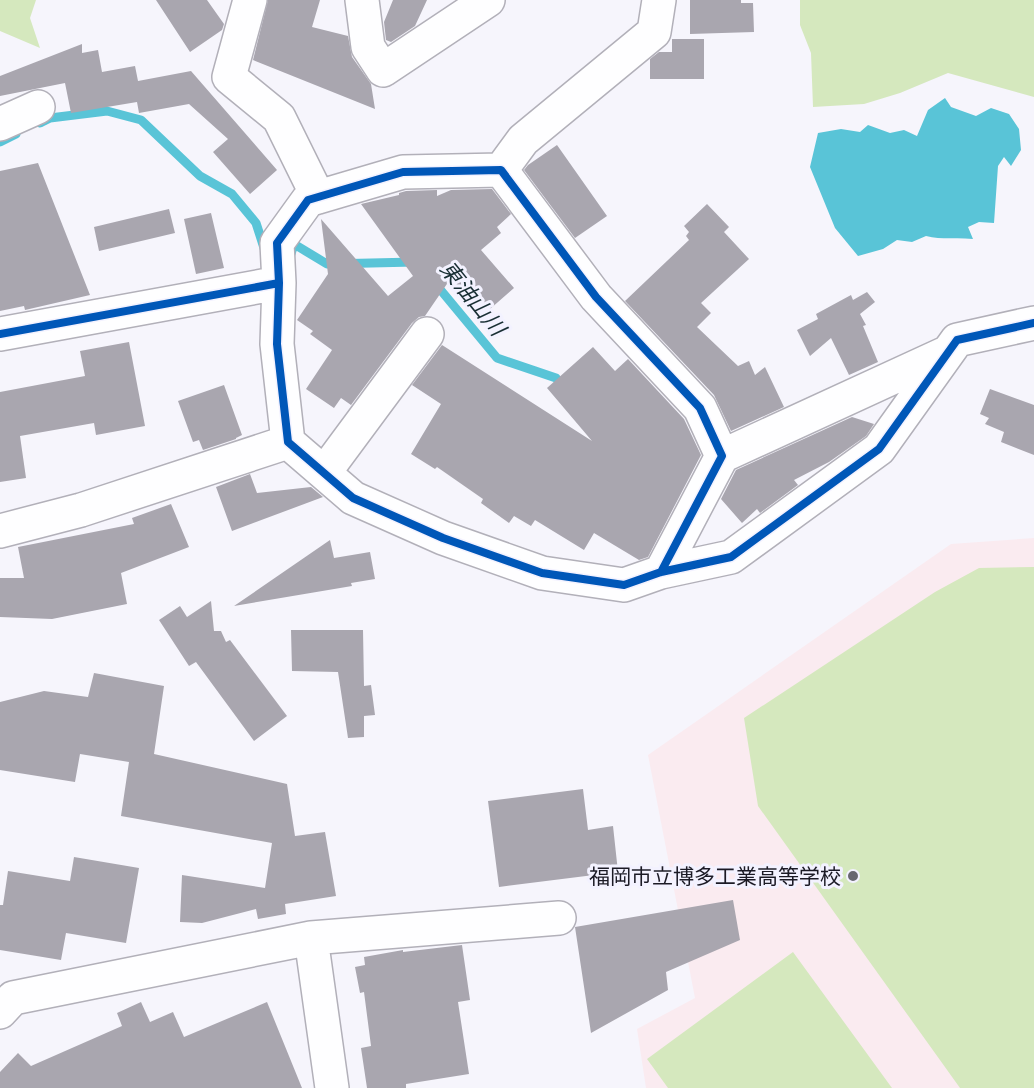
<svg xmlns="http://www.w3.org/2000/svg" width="1034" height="1088" font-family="'Public Sans','Noto Sans JP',sans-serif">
  <rect width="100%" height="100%" fill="#f6f5fc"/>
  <path fill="#faebf0" d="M1034 538V1088H646L637 1029 695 998 648 755 951 544Z"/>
  <path fill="#d5e8be" d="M0 0H36L30 18 40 48 0 31Z
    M800 0H1034V97L948 73 900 93 864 104 813 107 811 53 800 25Z
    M1034 567V1088H960L758 806 744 718 935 592 979 568Z
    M793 952 892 1088H668L647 1059Z"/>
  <path fill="#59c4d7" d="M945 98 951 107 976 116 991 108 1009 114 1019 129 1021 150 1011 166 1004 157 998 166 994 223 979 222 968 227 973 239C957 237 942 240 926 236L912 242 897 240 883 249 858 256 835 228 810 167 818 133 841 129 860 132 868 125 890 133 904 130 917 136 928 110Z"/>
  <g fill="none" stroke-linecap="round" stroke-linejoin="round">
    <path stroke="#59c4d7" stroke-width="9" d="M40 123 50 118 107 111 141 120 200 176 232 194 256 223 265 251
      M0 142 16 134
      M291 254 294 244 327 264 415 262
      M434 282 497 358 556 378 563 387"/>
  </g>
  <path fill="#a9a6af" d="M156 0H207L224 24 222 30 190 52Z
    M320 0 312 27 348 36 352 57 371 84 375 109 253 60 268 0Z
    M393 0H427L415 26 391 42 386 40 384 22Z
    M690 0H741V3H753L754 32 690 34Z
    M672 39H704V79H650V59L659 52H672Z
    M82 44V53L98 50 102 72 135 66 138 81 191 71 277 170 250 194 213 152 228 139 189 104 139 113 137 102 71 113 65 83 0 96V76Z
    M557 145 607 216 575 238 524 170 528 165Z
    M38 163 90 295 25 310 24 306 0 311V171Z
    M492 189 511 214 497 227 501 233 481 250 514 288 490 309 485 303 478 309 451 278 425 316 419 317 412 323 351 405 341 398 334 408 306 389 332 350 310 334 313 331 297 320 328 274 321 219 388 296 413 276 361 204 399 195V193L406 191 437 190V196L451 190Z
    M707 204 729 227 724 232 749 259 701 303 711 313 697 327 738 366 749 361 755 375 765 367 784 407 731 431 714 395 625 301 689 240 686 236 689 232 684 226Z
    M169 209 175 233 99 251 94 227Z
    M211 213 224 268 196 274 184 219Z
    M867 292 875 302 860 314 866 325 863 326 878 362 849 375 831 338 810 356 797 330 818 319 816 314 851 295 853 300Z
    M129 342 145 426 96 435 94 423 20 436 26 478 0 482V392L85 376 80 351Z
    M442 345 592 441 547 388 593 347 615 371 628 359 684 419 701 455 648 557 639 560 594 533 584 550 535 520 531 526 514 516 509 523 481 503 483 499 437 467 435 469 411 454 441 404 412 385Z
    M224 385 242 435 236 438V439L203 450 199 440 193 442 178 401Z
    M990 389 1034 405V455L1001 442 1004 432 985 424 989 418 980 414Z
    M852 417 874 424 866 436 829 462 794 480 798 485 760 513 757 509 742 523 721 499 736 470Z
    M250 474 257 493 311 487 323 497 232 531 216 487Z
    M171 504 189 547 121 573 127 604 52 619 0 617V578H24L18 547 134 524 132 518Z
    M330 540 334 558 370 552 375 579 351 583 352 586 234 606Z
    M211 601 214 631H221L226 642 230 640 287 716 254 741 196 662 189 666 159 620 180 606 187 617Z
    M291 630H363L364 686 371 685 375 715 364 716V737L348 738 338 672 292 671Z
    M94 673 164 686 154 754 287 784 295 836 325 832 336 896 285 904 286 914 258 919 256 909 202 923 180 922 182 875 265 888 272 843 121 816 129 762 80 754 75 782 0 770V702L44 691 88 697Z
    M583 789 588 830 613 826 618 872 499 887 488 801Z
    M74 857 139 868 126 943 66 933 61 960 0 950V905H3L8 871 70 881Z
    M733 900 740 940 666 972 668 990 591 1033 575 927Z
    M462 945 470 1000 458 1002 469 1074 406 1084V1088H367L361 1048 371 1046 364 992 360 993 355 967 365 965 364 957 403 950V952Z
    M141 1002 150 1022 173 1012 184 1037 267 1002 302 1088H0V1072L18 1053 31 1066 122 1026 117 1013Z"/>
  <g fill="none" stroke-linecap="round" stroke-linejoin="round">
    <g stroke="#b2b0b9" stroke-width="36">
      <path id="minor" d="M250 0 229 77 279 118 318 197
        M362 0 368 47 383 70 488 0
        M0 124 38 107
        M501 170 523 140 654 32 659 0
        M279 283 277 243 308 200 403 172 501 170 596 297 700 408 722 456 661 572
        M0 334 279 283 277 344 288 442 353 498 443 538 542 573 624 585 661 572 731 557 879 449 957 340 1034 323
        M722 456 946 353
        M324 473 427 334
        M0 531 81 510 288 442
        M311 938 332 1088
        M0 1012 13 998 311 938 559 918"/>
    </g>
    <use href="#minor" stroke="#fefeff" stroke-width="33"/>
    <g stroke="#f3f2ff" stroke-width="11">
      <path id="cycleway" d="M279 283 277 243 308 200 403 172 501 170 596 297 700 408 722 456 661 572
        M0 334 279 283 277 344 288 442 353 498 443 538 542 573 624 585 661 572 731 557 879 449 957 340 1034 323"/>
    </g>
    <use href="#cycleway" stroke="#0057b8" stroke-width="8"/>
  </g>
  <circle fill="#686770" stroke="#f3f2ff" stroke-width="2" cx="853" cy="876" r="6"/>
  <g text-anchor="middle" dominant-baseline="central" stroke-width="6" stroke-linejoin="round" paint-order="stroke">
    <g font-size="21" fill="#1b1a25" stroke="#f3f2ff" text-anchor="end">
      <text x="841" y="876">福岡市立博多工業高等学校</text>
    </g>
    <g font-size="22" font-style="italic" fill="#182e33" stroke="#f3f2ff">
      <text transform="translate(473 298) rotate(51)">東油山川</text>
    </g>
  </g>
</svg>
